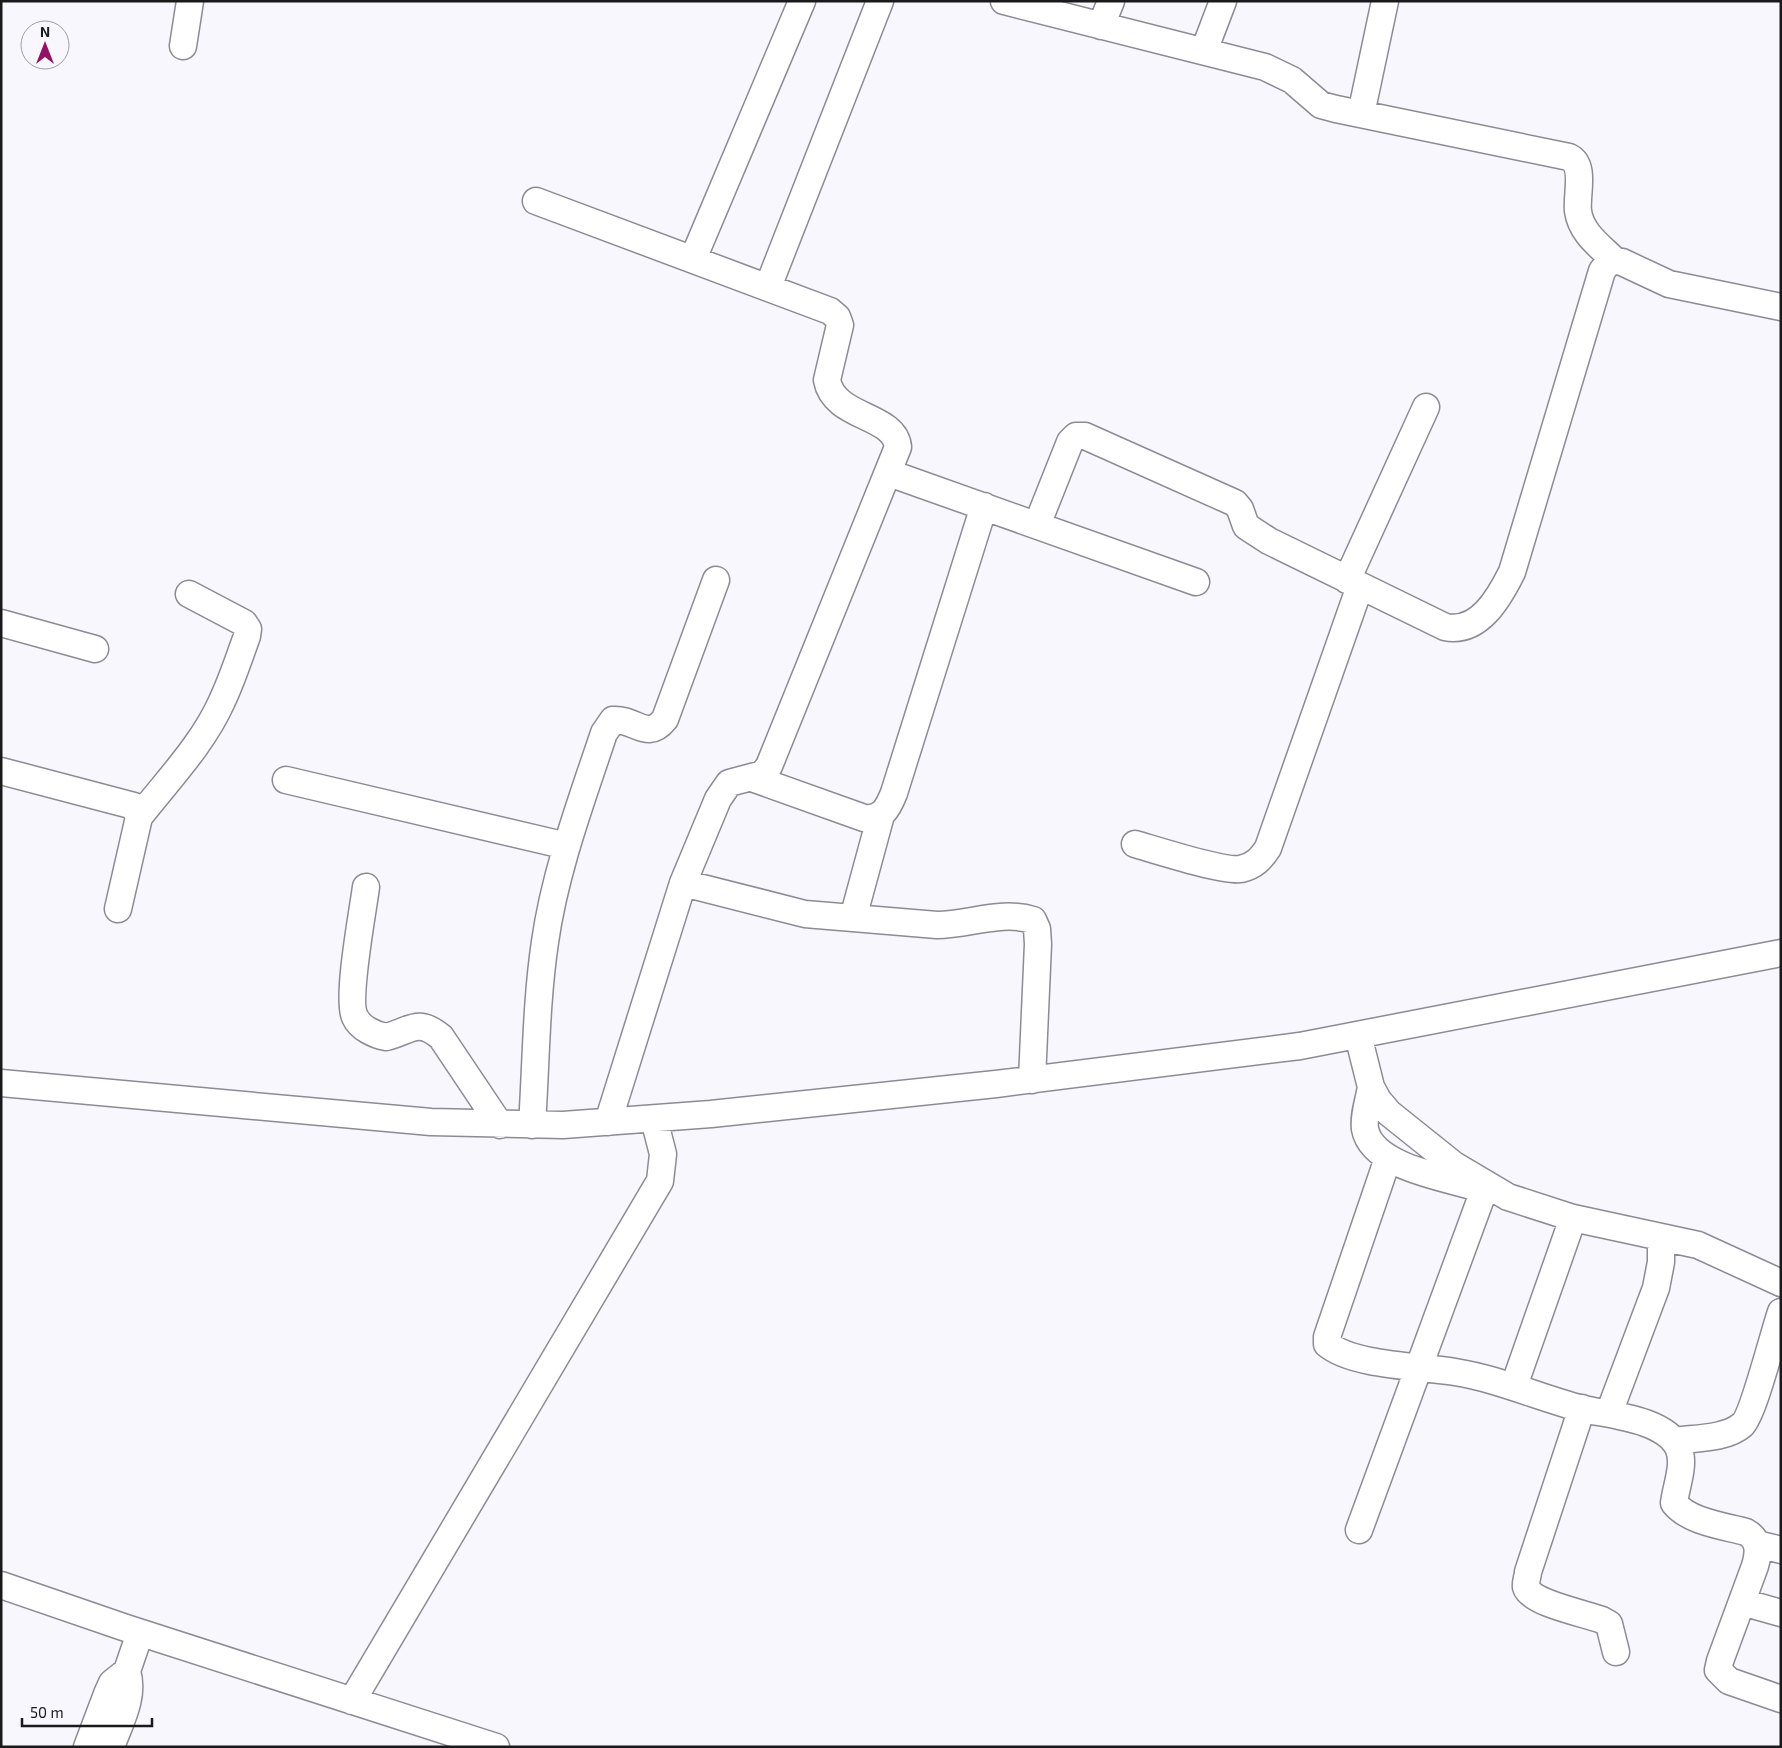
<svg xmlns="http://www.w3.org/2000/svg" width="1782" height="1748" font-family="'Exo 2',sans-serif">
  <rect width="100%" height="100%" fill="#f7f7fd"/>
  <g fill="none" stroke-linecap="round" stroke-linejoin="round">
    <g stroke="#8c8b95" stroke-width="29">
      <path id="minor" d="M1004 1 1265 67 1292 80 1321 105 1336 109 1569 157C1586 165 1576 195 1578 211 1581 233 1600 246 1614 260
        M1101 26 1111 1
        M183 46 190 1
        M1204 51 1223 1
        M1361 114 1385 1
        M536 201 830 311 837 317 840 325 827 380C834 419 895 414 898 447L769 766 763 774 729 783 718 799 683 883 608 1122
        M693 259 802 1
        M768 287 880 1
        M889 473 1196 582
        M1037 525 1070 442 1076 436H1085L1235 503 1240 509 1246 526 1269 541 1445 627C1479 634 1499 598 1512 572L1602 271C1608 262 1612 259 1622 262L1669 284 1781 307
        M1347 580 1426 407
        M1 623 95 649
        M1 771 134 806 139 817 118 909
        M752 778 864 818C882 820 888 808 894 793L984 506
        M286 780 567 846
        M139 817C167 781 203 744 222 701 232 680 239 658 247 636L248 629 244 623 189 594
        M1135 844C1156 850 1224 872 1241 869 1254 866 1261 859 1268 848L1360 586
        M683 883 805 914 937 925C969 925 1001 910 1033 920L1037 929 1038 944 1032 1080
        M366 887C363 910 346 1000 355 1017 360 1028 375 1035 386 1037 411 1031 417 1017 441 1037L500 1125
        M853 918 881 815
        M1358 1035 1371 1087 1378 1100 1389 1113 1454 1165 1508 1197 1573 1218 1698 1245 1781 1283
        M1 1083 431 1122 563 1125 711 1114 996 1084 1300 1046 1781 953
        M1371 1087C1369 1100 1363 1116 1365 1129 1372 1166 1442 1177 1472 1186
        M532 1125C536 1065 536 1002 545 942 555 871 581 802 604 733L613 720C635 718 647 742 665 719L716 580
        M1388 1158 1327 1337V1344C1353 1366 1421 1366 1455 1372 1499 1379 1540 1398 1583 1409 1609 1415 1664 1419 1678 1447 1686 1463 1676 1486 1674 1503 1689 1522 1724 1526 1746 1532 1760 1540 1759 1552 1755 1566L1720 1661 1718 1670 1729 1681 1781 1699
        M1514 1386 1573 1218
        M1582 1408 1528 1572C1528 1576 1525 1583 1526 1587 1530 1603 1587 1614 1602 1620L1609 1624 1616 1652
        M1609 1413 1656 1288 1661 1262V1237
        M1674 1441C1694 1438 1726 1439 1742 1425 1753 1416 1774 1332 1781 1312
        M1359 1530 1484 1190
        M1757 1544 1781 1550
        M1 1585 126 1628 496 1747
        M1742 1602 1781 1613
        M352 1701 660 1181 663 1154 654 1119
        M87 1747 107 1694 112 1683 127 1671 140 1633
        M111 1747C120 1722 135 1697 127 1671"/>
    </g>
    <use href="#minor" stroke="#fff" stroke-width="26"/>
  </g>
  <rect width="1782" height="1748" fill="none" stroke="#1a1a1d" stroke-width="5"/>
  <g transform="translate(45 45)"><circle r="24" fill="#f7f7fd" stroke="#9f9fa3"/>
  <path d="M0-4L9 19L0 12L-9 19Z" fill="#951069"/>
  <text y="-8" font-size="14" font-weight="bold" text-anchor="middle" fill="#1a1a1d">N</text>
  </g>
  <path d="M22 1718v8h130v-8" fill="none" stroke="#1a1a1d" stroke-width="2.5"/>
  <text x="30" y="1718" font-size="15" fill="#1a1a1d" stroke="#f7f7fd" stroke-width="4" paint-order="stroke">50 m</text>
</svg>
